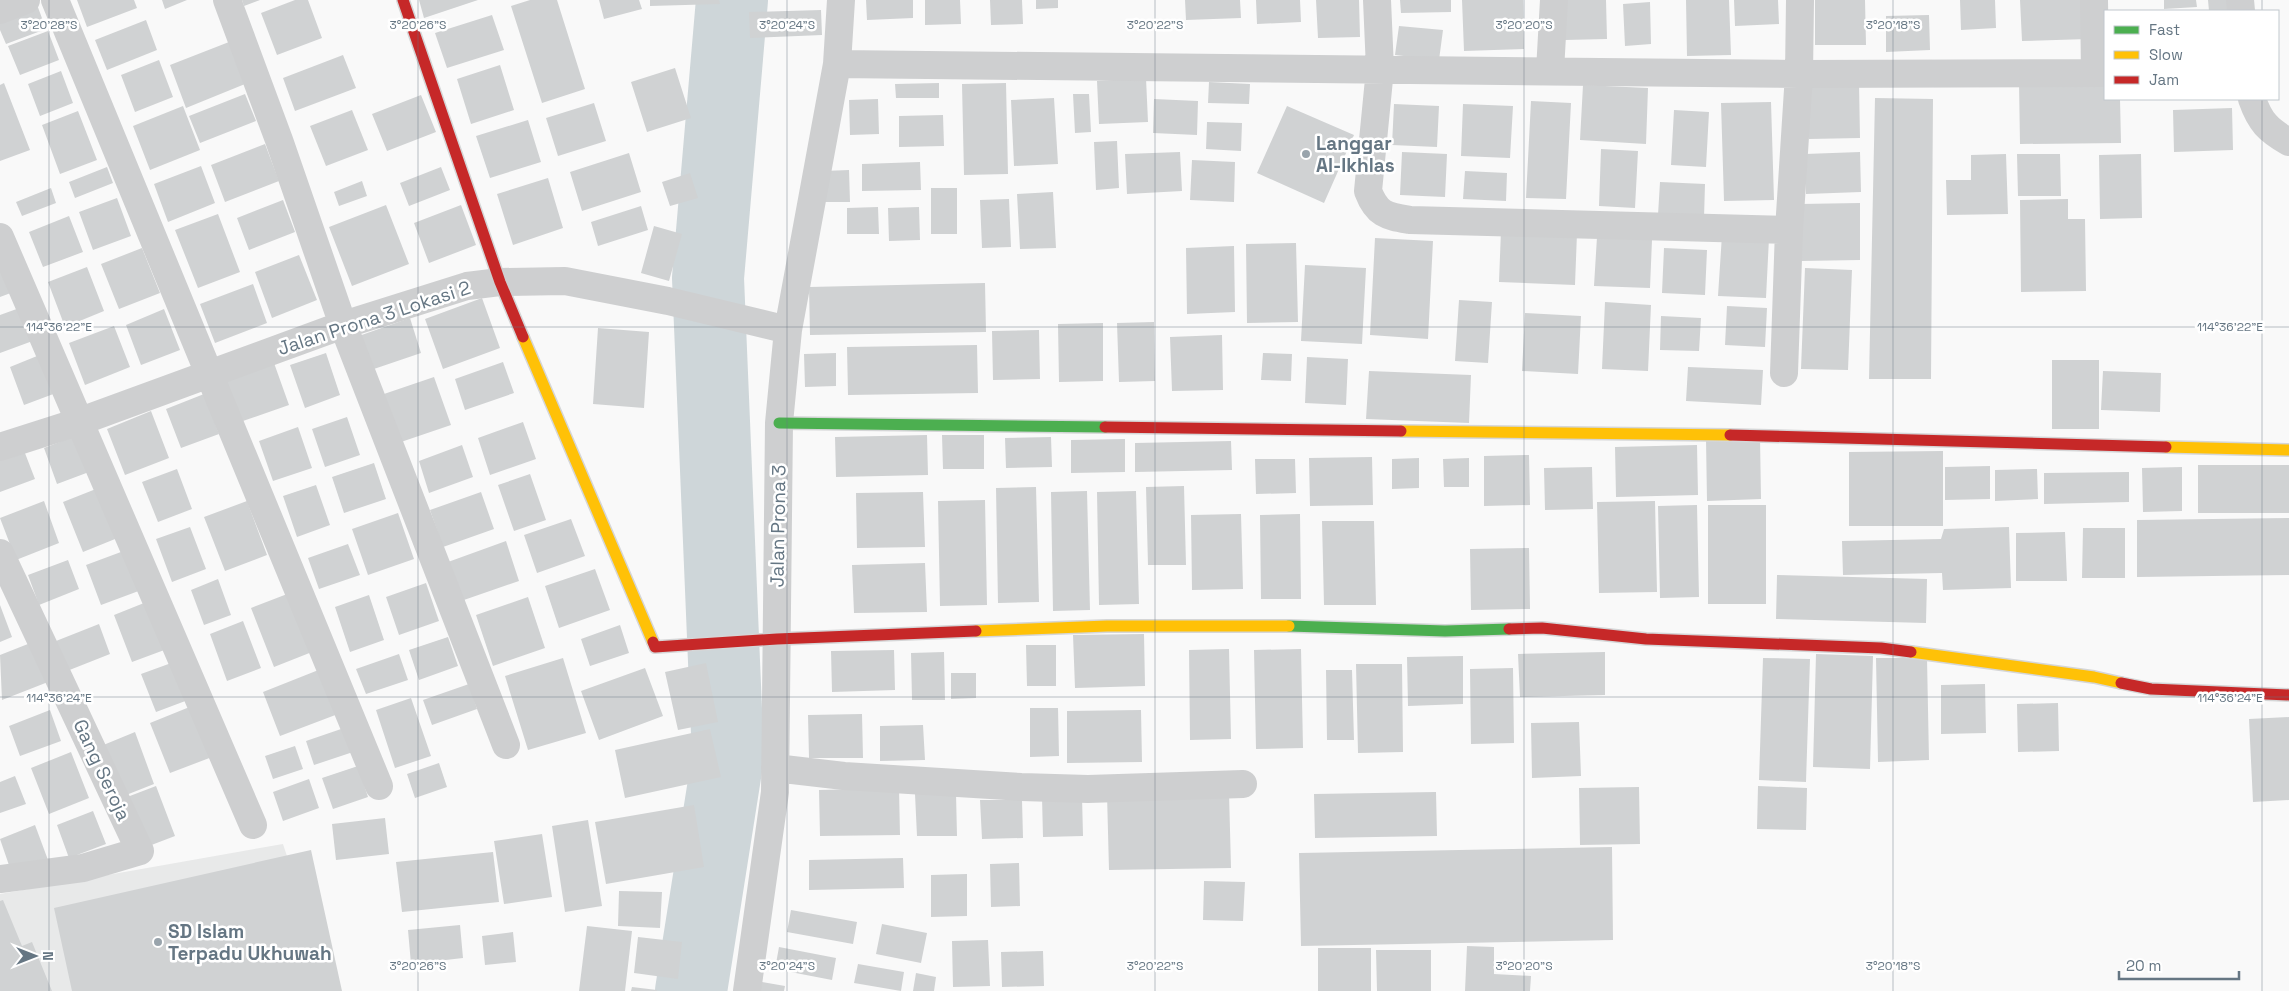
<svg xmlns="http://www.w3.org/2000/svg" width="2289" height="991" font-family="'Space Grotesk',sans-serif">
  <rect width="100%" height="100%" fill="#f9f9f9"/>
  <path fill="#e8e9e9" d="M283 844 331 991H0V894Z"/>
  <g fill="none" stroke-linecap="round" stroke-linejoin="round">
    <path stroke="#ced6d9" stroke-width="72" d="M691 991 728 757 708 278 732 0"/>
  </g>
  <path fill="#d0d2d3" d="M77 0H134L137 8 87 27Z
    M162 0H187L165 9Z
    M242 0H260L244 6Z
    M295 0H308L322 38 277 55 261 13Z
    M419 0H478L424 18Z
    M530 0H557L585 89 542 103 511 6Z
    M599 0H639L642 9 604 19Z
    M650 0H719L720 4 650 6Z
    M866 0H913V18L867 20Z
    M925 0H960L961 24 925 25Z
    M990 0H1022L1023 24 991 25Z
    M1036 0H1058V8L1036 9Z
    M1185 0H1240L1241 18 1186 20Z
    M1256 0H1300L1301 22 1257 24Z
    M1316 0H1359L1360 37 1318 38Z
    M1400 0H1451V12L1401 13Z
    M1462 0H1523L1524 49 1464 51Z
    M1564 0H1606L1607 39 1565 40Z
    M1686 0H1729L1731 55 1687 56Z
    M1734 0H1778L1779 24 1735 26Z
    M1815 0H1865L1866 45H1815Z
    M1960 0H1995L1996 28 1961 30Z
    M2020 0H2087L2088 39 2022 41Z
    M2164 0H2196L2197 7 2164 9Z
    M2208 0H2235V11H2209Z
    M36 2 46 29 6 44 0 30V16Z
    M1650 2 1651 44 1625 46 1623 4Z
    M821 10 822 35 750 38 749 12Z
    M492 15 504 50 447 68 435 33Z
    M1929 15 1930 50 1886 52V16Z
    M146 20 157 50 107 70 95 40Z
    M1399 26 1443 30 1439 60 1395 55Z
    M48 31 59 60 20 75 8 46Z
    M229 42 245 84 186 108 170 65Z
    M343 55 356 88 295 111 283 78Z
    M159 60 173 97 135 112 121 75Z
    M500 65 514 110 471 124 457 79Z
    M675 68 691 118 647 132 631 82Z
    M61 71 73 103 40 116 28 84Z
    M1146 78 1148 122 1099 124 1097 81Z
    M2105 80V99H2120L2121 143 2020 144 2019 82Z
    M1209 82 1250 84 1249 104 1208 103Z
    M1859 82 1860 138 1809 139 1807 84Z
    M4 83 30 150 0 161V85Z
    M939 83V98H896L895 84Z
    M1006 83 1008 174 964 175 962 84Z
    M1583 85 1648 88 1646 144 1580 140Z
    M245 94 256 121 200 143 189 116Z
    M1073 94H1089L1091 132 1075 133Z
    M421 95 436 132 387 151 372 114Z
    M1054 98 1058 164 1014 166 1011 100Z
    M1875 98 1933 99 1931 379H1869Z
    M878 99 879 134 850 135 849 100Z
    M1154 99 1198 101 1197 135 1153 133Z
    M1531 101 1571 103 1566 199 1526 198Z
    M1771 102 1774 200 1724 201 1721 103Z
    M594 103 606 141 558 156 546 118Z
    M1394 104 1439 106 1437 147 1392 145Z
    M1463 104 1513 106 1510 158 1461 156Z
    M183 106 200 150 150 170 133 126Z
    M1287 106 1354 135 1324 203 1257 173Z
    M2232 108 2233 150 2174 152 2173 110Z
    M352 110 368 150 326 166 310 126Z
    M1674 110 1709 112 1706 167 1671 165Z
    M78 111 97 160 60 174 42 125Z
    M943 115 944 146 899 147V116Z
    M528 120 541 162 490 178 476 136Z
    M1207 122 1242 123 1241 151 1206 149Z
    M1117 141 1119 188 1096 190 1094 142Z
    M265 144 279 181 225 202 211 165Z
    M1601 149 1638 151 1635 208 1599 206Z
    M1180 152 1182 191 1127 194 1125 154Z
    M1402 152 1447 154 1445 197 1400 195Z
    M1860 152 1861 192 1806 194 1805 154Z
    M629 153 641 192 582 211 570 172Z
    M2006 154 2008 214 1947 215 1946 180H1971V155Z
    M2017 154H2060L2061 196H2018Z
    M2141 154 2142 218 2100 219 2099 155Z
    M1192 160 1235 162 1234 202 1190 200Z
    M920 162 921 190 862 191V164Z
    M201 166 215 203 168 222 154 184Z
    M107 167 113 183 75 198 69 182Z
    M441 167 450 190 409 206 400 183Z
    M849 170 850 202H825L824 171Z
    M1465 171 1507 173 1506 201 1463 199Z
    M690 173 698 198 670 206 662 182Z
    M548 178 563 228 513 245 497 194Z
    M362 181 367 196 339 206 334 192Z
    M1660 182 1705 184 1704 218 1658 215Z
    M51 188 56 203 22 216 16 202Z
    M931 188H957V234H931Z
    M1053 192 1056 248 1020 249 1017 194Z
    M117 198 131 236 93 250 79 212Z
    M1009 199 1011 247 982 248 980 200Z
    M2068 199V219H2085L2086 291 2021 292 2020 200Z
    M283 200 295 232 249 250 237 218Z
    M1860 203V260L1801 261 1800 204Z
    M386 205 409 264 352 286 329 227Z
    M461 205 476 245 429 263 414 223Z
    M641 206 648 230 598 246 591 222Z
    M878 207 879 234H847V208Z
    M919 207 920 240 889 241 888 208Z
    M218 214 240 272 198 288 175 230Z
    M69 216 83 252 43 267 29 232Z
    M654 226 682 234 669 281 641 273Z
    M1501 230 1577 233 1575 285 1499 282Z
    M1722 235 1769 238 1766 298 1718 296Z
    M1597 237 1652 240 1650 288 1594 286Z
    M1375 238 1433 241 1428 339 1370 335Z
    M1296 243 1298 322 1247 323 1246 244Z
    M1234 246 1235 312 1187 314 1186 248Z
    M142 248 160 293 119 309 101 264Z
    M1664 248 1707 250 1705 295 1662 293Z
    M299 255 317 300 272 318 255 272Z
    M1305 265 1366 268 1362 344 1301 341Z
    M87 267 104 311 65 327 48 282Z
    M0 268 16 291 0 297Z
    M1805 268 1852 270 1848 370 1801 369Z
    M985 283 986 332 810 335 809 287Z
    M253 284 267 323 215 343 200 304Z
    M482 298 500 348 443 369 425 319Z
    M1459 300 1492 302 1488 363 1455 361Z
    M1605 302 1651 305 1648 371 1602 369Z
    M25 306 38 339 0 353V315Z
    M1727 306 1767 308 1765 347 1725 345Z
    M164 309 180 350 141 365 126 325Z
    M1525 313 1581 316 1578 374 1522 371Z
    M1661 316 1701 318 1699 351 1660 350Z
    M410 318 421 353 368 371 356 337Z
    M1154 322 1155 381 1119 382 1117 323Z
    M1103 323V381L1059 382 1058 324Z
    M114 326 130 367 85 385 69 343Z
    M598 328 649 332 644 408 593 404Z
    M1039 330 1040 379 993 380 992 331Z
    M1222 335 1223 390 1172 391 1170 337Z
    M977 345 978 393 848 395 847 347Z
    M326 353 340 395 305 408 290 365Z
    M836 353V386L805 387 804 354Z
    M1263 353 1292 354 1291 381 1261 380Z
    M42 354 56 393 24 405 10 367Z
    M1307 357 1348 359 1346 405 1305 403Z
    M2052 360H2099V429H2052Z
    M503 362 514 393 465 410 455 379Z
    M274 363 289 405 240 422 225 380Z
    M1688 367 1763 370 1761 405 1686 401Z
    M1369 371 1471 375 1469 423 1366 419Z
    M2103 371 2161 373 2160 412 2101 410Z
    M434 377 451 425 401 442 384 394Z
    M204 394 219 434 181 448 166 409Z
    M151 411 169 458 125 475 107 429Z
    M347 417 360 455 325 467 312 429Z
    M523 422 536 459 490 475 478 438Z
    M298 427 312 468 273 481 259 441Z
    M83 433 97 469 57 484 44 448Z
    M927 435 928 475 836 477 835 437Z
    M942 435H984V469H943Z
    M1051 437 1052 467 1006 468 1005 438Z
    M1760 438 1761 499 1707 501 1706 439Z
    M1125 439V472L1071 473V440Z
    M1231 441 1232 470 1135 472V443Z
    M462 445 473 477 429 493 419 461Z
    M1697 445 1698 495 1616 497 1615 447Z
    M23 448 35 479 0 492V457Z
    M1943 451V526H1849V452Z
    M1529 455 1530 505 1484 506V456Z
    M1372 457 1373 505 1310 506 1309 458Z
    M1419 458V488L1392 489V459Z
    M1469 458V487H1444L1443 459Z
    M1255 459H1295L1296 493 1256 494Z
    M374 463 386 499 344 513 332 477Z
    M2198 465H2289V513H2198Z
    M1990 466V499L1945 500V467Z
    M1592 467 1593 509 1545 510 1544 468Z
    M2182 467V511L2143 512 2142 468Z
    M177 469 192 509 158 522 142 482Z
    M2037 469 2038 499 1995 501V470Z
    M2129 472V502L2044 504V473Z
    M530 474 546 520 514 531 498 485Z
    M316 485 330 525 297 537 283 496Z
    M1184 486 1186 565H1148L1146 487Z
    M101 487 120 537 83 552 63 502Z
    M1036 487 1039 602 998 603 996 488Z
    M1087 491 1090 610 1053 611 1051 492Z
    M1136 491 1139 604 1099 605 1097 492Z
    M481 492 494 529 443 547 430 510Z
    M923 492 925 547 857 548 856 493Z
    M985 500 987 605 940 606 938 501Z
    M44 501 59 543 16 560 0 518Z
    M247 501 267 555 225 571 204 517Z
    M1655 501 1657 592 1599 593 1597 502Z
    M1697 505 1699 597 1660 598 1658 506Z
    M1708 505H1766V604H1708Z
    M398 513 414 559 368 575 352 529Z
    M1241 514 1243 589 1192 590 1191 515Z
    M1300 514 1301 599H1261L1260 515Z
    M2289 518V575L2137 577V520Z
    M571 519 585 556 537 573 524 535Z
    M1322 521H1374L1376 605H1324Z
    M190 527 206 569 172 582 156 539Z
    M2009 527 2011 588 1943 590 1942 573 1843 575 1842 541 1941 539 1944 529Z
    M2083 528H2125V578H2082Z
    M2065 532 2067 581H2016V533Z
    M506 541 519 581 461 601 448 562Z
    M348 544 360 575 319 589 308 558Z
    M1529 548 1530 609 1471 610 1470 549Z
    M129 549 144 589 101 605 86 565Z
    M68 560 79 589 39 605 28 575Z
    M925 563 927 612 854 613 852 565Z
    M595 569 610 610 559 628 545 586Z
    M1777 575 1927 579 1926 623 1776 619Z
    M218 579 231 615 204 625 191 590Z
    M426 583 439 621 399 635 386 597Z
    M295 591 317 650 274 667 251 608Z
    M369 595 384 640 350 652 335 607Z
    M528 597 545 648 493 666 476 615Z
    M149 601 167 649 132 662 114 615Z
    M0 605 12 637 0 642Z
    M243 621 261 668 227 681 210 634Z
    M99 624 110 654 67 671 56 641Z
    M620 625 629 653 590 666 581 639Z
    M1144 634 1145 686 1075 688 1073 635Z
    M448 637 458 666 419 680 409 650Z
    M33 642 48 682 2 700 0 655Z
    M1026 645H1056V686H1027Z
    M1229 649 1231 739 1190 740 1189 650Z
    M1301 649 1303 748 1256 749 1254 650Z
    M894 650 895 690 832 692 831 651Z
    M944 652 945 700H912L911 653Z
    M1605 652V695L1520 697 1518 654Z
    M399 654 408 680 366 694 356 669Z
    M1816 654 1873 656 1870 769 1813 767Z
    M1463 656V704L1408 706 1407 657Z
    M563 658 586 733 528 750 505 676Z
    M1763 658 1810 659 1806 782 1759 780Z
    M1876 658H1927L1929 760 1878 762Z
    M174 662 188 700 156 712 141 674Z
    M706 663 718 722 678 730 665 672Z
    M1356 664H1402L1403 752 1358 753Z
    M645 668 663 716 599 740 581 691Z
    M1513 668 1514 743 1471 744 1470 669Z
    M321 669 338 714 280 736 263 692Z
    M1326 670H1352L1354 740H1327Z
    M951 673H976V698L951 699Z
    M469 684 477 709 432 725 423 700Z
    M1985 684 1986 733 1941 734V685Z
    M411 698 431 756 395 768 376 710Z
    M2058 703 2059 751 2018 752 2017 704Z
    M192 706 212 757 170 773 150 723Z
    M1030 708H1058L1059 756 1030 757Z
    M50 710 61 741 20 756 9 726Z
    M1141 710 1142 762 1067 763V711Z
    M862 714 863 758H809L808 715Z
    M2289 717V800L2253 802 2249 719Z
    M1579 722 1581 776 1532 778 1531 723Z
    M923 725 925 760 880 761V726Z
    M344 728 353 752 314 765 306 741Z
    M710 729 721 777 625 798 615 750Z
    M135 732 154 784 121 797 101 746Z
    M295 746 303 769 273 779 265 756Z
    M71 752 89 798 49 814 31 768Z
    M439 763 447 787 415 798 407 774Z
    M358 766 368 797 333 809 322 778Z
    M15 776 26 804 0 813V782Z
    M309 779 319 808 283 821 273 792Z
    M156 786 175 836 141 849 122 799Z
    M1758 786 1807 788 1806 830 1757 829Z
    M1639 787 1640 844 1580 845 1579 788Z
    M899 788 900 835 820 836 819 790Z
    M1229 792 1231 868 1109 870 1107 794Z
    M1436 792 1437 836 1315 838 1314 794Z
    M956 793 957 836H917L915 794Z
    M1082 796 1083 836 1043 837 1042 797Z
    M980 800H1022L1023 838 982 839Z
    M694 805 704 867 606 884 595 822Z
    M93 811 106 844 69 858 57 825Z
    M385 818 389 854 336 860 332 824Z
    M588 820 602 906 565 912 552 826Z
    M35 825 48 860 12 874 0 839Z
    M542 834 552 897 504 904 494 841Z
    M1612 847 1613 940 1301 946 1299 853Z
    M311 850 342 991H72L54 908Z
    M493 852 499 902 402 912 396 862Z
    M903 858 904 888 809 890V860Z
    M1019 863 1020 906 991 907 990 864Z
    M967 874V916L931 917V875Z
    M1204 881 1245 882 1243 921 1203 920Z
    M619 891 662 892 660 928 618 926Z
    M3 900 22 946 32 942 52 991H0V901Z
    M791 910 857 922 853 944 787 932Z
    M882 924 927 933 921 963 876 954Z
    M460 925 463 958 411 964 408 930Z
    M587 926 632 931 625 991H579Z
    M513 932 516 962 485 965 482 936Z
    M638 937 682 942 678 979 634 973Z
    M988 940 990 986 953 987 952 941Z
    M1467 946 1494 947V974L1531 976 1530 991H1465Z
    M779 947 836 958 832 980 775 969Z
    M1318 948H1371V991H1318Z
    M1376 950H1431V991H1377Z
    M1043 951 1044 986 1002 987 1001 952Z
    M858 964 904 972 901 991 854 983Z
    M916 973 936 977 934 991H913Z
    M762 982 785 986 784 991H760Z
    M632 987 657 990V991H631Z"/>
  <g fill="none" stroke-linecap="round" stroke-linejoin="round">
    <g stroke="#d5d6d7" stroke-width="14">
      <path id="fast" d="M779 423 1105 427
        M1289 626 1445 631 1509 629"/>
    </g>
    <g stroke="#d5d6d7" stroke-width="14">
      <path id="slow" d="M523 337 653 642
        M1401 431 1730 435
        M2166 447 2289 450
        M976 631 1107 626H1289
        M1911 652 2094 677 2121 683"/>
    </g>
    <g stroke="#d5d6d7" stroke-width="14">
      <path id="jam" d="M403 0 500 282 523 337
        M1105 427 1401 431
        M1730 435 2166 447
        M1509 629 1542 628 1646 639 1881 648 1911 652
        M653 642 655 647 777 639 976 631
        M2121 683 2151 689 2289 695"/>
    </g>
    <path stroke="#cecfd0" stroke-width="28" d="M55 0 379 786
      M227 0 279 140 343 325 506 745
      M1377 0 1380 69 1368 191C1377 215 1387 216 1410 220L1789 230
      M2094 0 2095 72
      M2240 0 2241 11
      M0 10 26 0
      M837 64 1799 74 2105 73
      M1550 71 1554 0
      M2252 99C2260 122 2268 130 2289 142
      M0 237 253 825
      M1784 373 1789 230 1799 74 1800 0
      M0 447 81 421 343 325 467 286 500 282 565 281 668 301 788 330
      M0 553 140 851 83 868 0 879
      M775 768 844 776 1021 787 1088 789 1243 784
      M747 991 775 792 779 423 788 330 837 64 841 0"/>
    <use href="#fast" stroke="#4caf50" stroke-width="11"/>
    <use href="#slow" stroke="#ffc107" stroke-width="11"/>
    <use href="#jam" stroke="#c62828" stroke-width="11"/>
  </g>
  <path fill="none" stroke="#657683" stroke-width="1" stroke-opacity="0.45" d="M49 0V991M418 0V991M787 0V991M1155 0V991M1524 0V991M1893 0V991M2262 0V11M2262 99V991M0 327H2289M0 697H2289"/>
  <g fill="#99a4ac" stroke="#fff" stroke-width="2">
    <circle cx="1306" cy="154" r="5"/>
    <circle cx="158" cy="942" r="5"/>
  </g>
  <g text-anchor="middle" dominant-baseline="central" stroke-width="5" stroke-linejoin="round" paint-order="stroke">
    <g font-size="19" font-weight="bold" fill="#657683" stroke="#fff" text-anchor="start">
      <text x="1316" y="143">Langgar<tspan x="1316" dy="22">Al-Ikhlas</tspan></text>
      <text x="168" y="931">SD Islam<tspan x="168" dy="22">Terpadu Ukhuwah</tspan></text>
    </g>
    <g font-size="19" fill="#657683" stroke="#fff">
      <text transform="translate(374 318) rotate(-18)">Jalan Prona 3 Lokasi 2</text>
      <text transform="translate(778 526) rotate(-89)">Jalan Prona 3</text>
      <text transform="translate(102 770) rotate(65)">Gang Seroja</text>
    </g>
  </g>
  <g font-size="12" text-anchor="middle" fill="#657683" stroke="#fff" stroke-width="5" stroke-linejoin="round" paint-order="stroke">
    <text x="49" y="29">3°20'28"S</text>
    <text x="418" y="29">3°20'26"S</text>
    <text x="787" y="29">3°20'24"S</text>
    <text x="1155" y="29">3°20'22"S</text>
    <text x="1524" y="29">3°20'20"S</text>
    <text x="1893" y="29">3°20'18"S</text>
    <text x="2230" y="331">114°36'22"E</text>
    <text x="59" y="331">114°36'22"E</text>
    <text x="2230" y="702">114°36'24"E</text>
    <text x="59" y="702">114°36'24"E</text>
    <text x="418" y="970">3°20'26"S</text>
    <text x="787" y="970">3°20'24"S</text>
    <text x="1155" y="970">3°20'22"S</text>
    <text x="1524" y="970">3°20'20"S</text>
    <text x="1893" y="970">3°20'18"S</text>
  </g>
  <rect x="2104" y="10" width="175" height="90" fill="#ffffff" stroke="#c1c8cd"/>
  <rect x="2114" y="26" width="25" height="8" fill="#4caf50" stroke="#c1c8cd"/>
  <text x="2149" y="35" font-size="15" fill="#657683">Fast</text>
  <rect x="2114" y="51" width="25" height="8" fill="#ffc107" stroke="#c1c8cd"/>
  <text x="2149" y="60" font-size="15" fill="#657683">Slow</text>
  <rect x="2114" y="76" width="25" height="8" fill="#c62828" stroke="#c1c8cd"/>
  <text x="2149" y="85" font-size="15" fill="#657683">Jam</text>
  <g transform="translate(35 956) rotate(90)" stroke="#ffffff" stroke-width="4" paint-order="stroke">
  <path d="M0-4L9 19L0 12L-9 19Z" fill="#657683"/>
  <text y="-8" font-size="14" font-weight="bold" text-anchor="middle" fill="#657683">N</text>
  </g>
  <path d="M2119 971v8h120v-8" fill="none" stroke="#657683" stroke-width="2.5"/>
  <text x="2126" y="971" font-size="15" fill="#657683" stroke="#ffffff" stroke-width="4" paint-order="stroke">20 m</text>
</svg>
